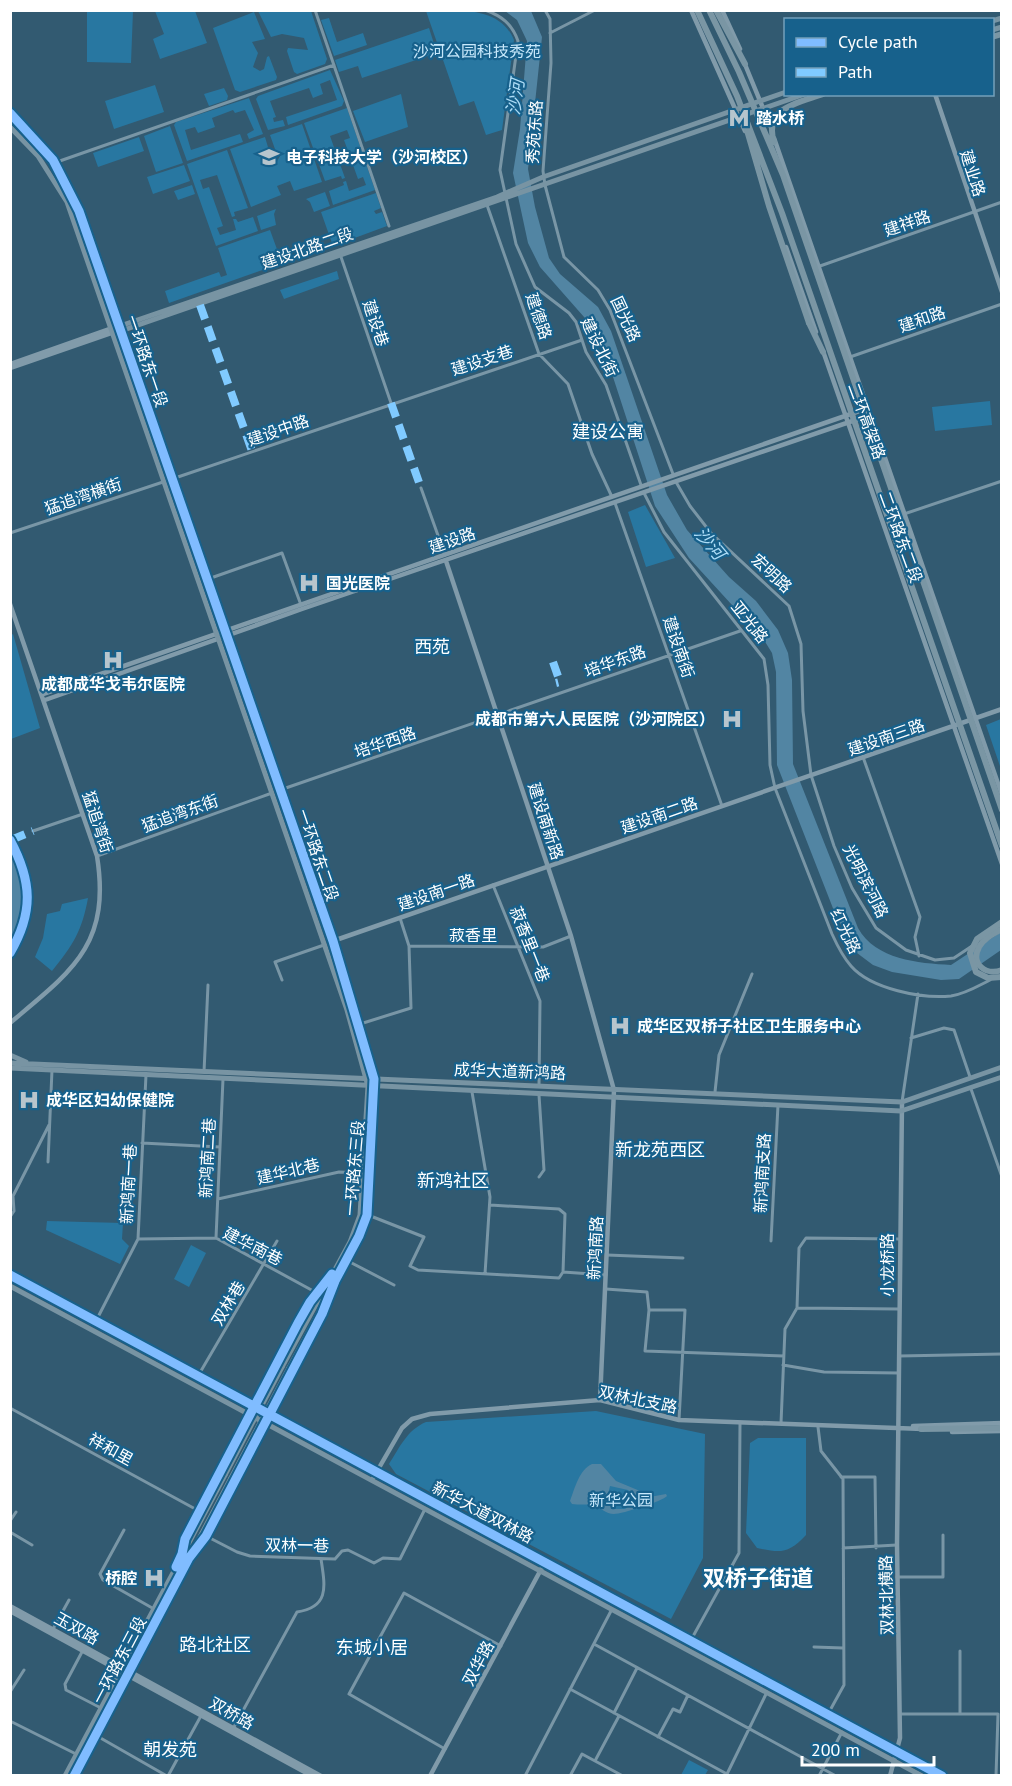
<svg xmlns="http://www.w3.org/2000/svg" width="1012" height="1786" font-family="'PT Sans','Noto Sans SC',sans-serif">
  <rect width="100%" height="100%" fill="#325a71"/>
  <path fill="#2877a1" d="M87 11H133L131 63 87 62Z
    M155 11H195L207 43 160 59 153 39 164 34Z
    M258 11H311L327 59 325 64 297 74 294 72 287 51 288 48 308 50 304 38 282 34 271 37Z
    M426 11C457 10 500 6 514 40L502 130 486 135 474 101 459 106Z
    M254 12 265 39 252 42 258 53 253 67 260 71 264 69 267 57 269 56 277 77 276 80 240 92 235 90 213 28Z
    M329 18 337 42 363 33 367 45 334 56 321 20Z
    M429 28 437 53 362 78 358 66 339 72 335 60Z
    M330 70 344 101 342 106 288 125 286 117 337 100 330 80 320 84 323 94 313 98 309 88 270 101 276 117 273 118 274 122 283 120 285 126 268 130 256 99 258 96Z
    M155 85 164 112 114 129 105 101Z
    M224 88 228 96 227 100 209 106 204 94Z
    M401 94 408 127 365 142 353 111Z
    M249 98 263 134 249 139 247 134 254 130 245 110 235 113 233 110 212 118 215 127 198 133 195 127 185 130 191 150 240 134 243 142 187 161 174 125 176 122Z
    M347 108 375 190 333 205 329 191 344 185 343 182 346 181 349 191 366 185 363 177 358 179 344 140 350 138 347 130 330 136 345 178 342 179 341 176 325 181 304 123Z
    M302 124 322 182 294 191 290 181 277 186 281 195 251 207 230 149 265 137 270 154 269 161 276 163 280 156 276 152 270 135Z
    M170 126 183 163 156 172 144 136Z
    M139 137 144 151 98 167 93 153Z
    M227 150 248 208 234 212 235 216 232 217 217 175 200 180 203 189 209 187 223 226 217 228 220 235 236 230 233 219H236L238 222 253 217 258 231 216 246 187 164Z
    M184 165 190 181 153 194 147 177Z
    M192 185 195 194 178 200 174 191Z
    M325 192 330 206 314 212 310 202 306 199Z
    M376 193 381 208 374 211 376 214 382 212 387 226 333 246 321 212Z
    M276 209 274 214 276 225 261 230 257 216Z
    M270 230 282 263 169 303 165 291 219 272 221 277 227 275 218 248Z
    M337 271 339 279 284 299 280 290Z
    M990 401 992 425 935 431 932 407Z
    M645 505 675 558 646 567 628 512Z
    M13 634 40 728 11 739 10 636Z
    M1001 719 1002 720 1001 769 986 725Z
    M88 898C82 931 73 945 52 971L35 957 43 938 47 914 60 911 62 904Z
    M47 1221 123 1223 122 1239 129 1246 120 1264 46 1230Z
    M191 1245 206 1253 189 1287 174 1279Z
    M596 1411 705 1434 703 1558 671 1619 396 1474 389 1464C400 1447 407 1430 426 1422Z
    M758 1438H806V1535C788 1554 781 1553 757 1548L746 1533 750 1443Z
    M689 1760 708 1770 705 1775H681Z"/>
  <path fill="#5285a3" fill-rule="evenodd" d="M505 11H531L542 37 528 169 535 207 549 258 560 274 598 307 611 331 667 495 687 530 729 577 756 601 778 630 788 653 792 680 793 764 858 928C876 960 918 963 951 965L1001 932V950L959 979 941 980 892 972 873 965 857 953 836 916 777 765 776 672 772 653 764 640 689 558 655 506 599 334 540 267 528 243 513 173 520 129 527 41 517 20Z
    M11 851C25 881 27 912 11 942Z
    M592 1464H601L616 1481 640 1491 644 1498 666 1494 667 1496C663 1501 622 1514 614 1514 606 1514 600 1507 592 1505 585 1504 579 1505 572 1504L570 1501C575 1488 579 1470 592 1464ZM610 1486 628 1490 638 1500 625 1509H612L607 1499Z"/>
  <g fill="none" stroke-linecap="round" stroke-linejoin="round">
    <path stroke="#7996a6" stroke-width="3" d="M315 10 389 226
      M485 10C502 16 512 24 518 41L500 170 516 244 535 287 569 313 576 322 586 352 606 385 641 485
      M545 10 550 19 551 63 543 171 545 185 564 257 598 290 610 310 673 474
      M550 33 595 10
      M54 163 334 65
      M487 205 539 354 568 384 592 454 612 497
      M340 254 391 403
      M820 266 1002 202
      M850 357 1002 304
      M172 479 582 340
      M676 482 690 506 711 533 789 606 801 644 803 711 811 775 834 846 852 888 876 928 906 950 935 960 954 958 972 946
      M421 488 445 555
      M644 493 664 532 764 659 768 685 770 765 775 788 832 934C837 945 843 957 851 966 871 989 922 999 951 996 965 994 978 986 990 980
      M615 503 722 806
      M904 514 1002 481
      M10 533 163 482
      M208 579 282 553 301 605
      M863 757 920 917 915 937 919 956
      M280 790 740 631
      M33 831 83 814
      M97 856 272 793
      M493 885 540 1001 539 1086
      M409 946 543 947 571 936
      M282 980 275 962 324 945
      M360 1024 411 1008 409 946 400 918
      M911 1038 944 1028 954 1030 970 1077
      M204 1072 208 985
      M971 1089 1002 1177
      M472 1092 490 1197 485 1274
      M715 1092 719 1055 752 974
      M539 1095 544 1170 539 1177
      M902 1102 918 994
      M142 1143 220 1147
      M48 1162 52 1070
      M218 1199 339 1172 363 1173
      M490 1205 559 1209 565 1214 563 1272
      M368 1215 424 1237 410 1266 418 1270 559 1278 563 1272 606 1275
      M10 1217 14 1211 13 1196 49 1125
      M216 1238 223 1079
      M138 1239 216 1238 317 1293
      M771 1241 778 1105
      M607 1255 683 1258
      M346 1260 394 1285
      M606 1289 647 1292 649 1310 645 1351 784 1356
      M797 1308 899 1309
      M649 1310H685L679 1420
      M96 1321 138 1239 146 1075
      M899 1356 1002 1354
      M783 1365 824 1372 899 1373
      M198 1376 277 1241
      M10 1408 199 1511
      M781 1423 785 1329 797 1308 799 1248 806 1238 899 1239
      M818 1427 821 1451 843 1479 844 1685 828 1714
      M841 1477H875L876 1548
      M10 1521 16 1512
      M124 1530 100 1574 103 1580 154 1609
      M10 1532 32 1545
      M206 1536 237 1552 250 1556 335 1559 342 1551 348 1550 374 1563 383 1558 400 1559 425 1509
      M843 1548 897 1545
      M897 1577H943V1535
      M53 1629 69 1600
      M691 1640 739 1553 740 1423
      M594 1644 836 1776
      M814 1647 843 1648
      M83 1650 65 1684 66 1690 101 1708
      M570 1689 727 1774
      M10 1692 24 1670
      M614 1713 637 1668
      M900 1714H998L996 1776
      M960 1714V1651
      M10 1721 76 1754
      M234 1727 297 1612C330 1607 325 1586 321 1559
      M97 1736 167 1776
      M658 1737 673 1709 680 1712 688 1695
      M445 1749 349 1694 404 1593 501 1646
      M596 1759 619 1716
      M727 1774 767 1692
      M168 1776 202 1714
      M525 1776 612 1609
      M570 1776 582 1754 623 1776
      M819 1776 842 1732"/>
    <path stroke="#819baa" stroke-width="4.5" d="M691 10 745 131
      M722 10 740 49
      M744 62 772 130
      M935 94 1002 292
      M774 138 1002 795
      M786 247 816 332
      M823 351 1002 864
      M10 364 112 328
      M10 368 114 332
      M446 561 571 936 614 1090 600 1400
      M10 604 97 856C111 945 72 971 10 1023
      M43 694 868 408
      M45 700 302 609 870 415
      M333 941 1002 709
      M913 1426 1002 1423
      M952 1432 1002 1431
      M372 1480 402 1428 412 1419 430 1414 600 1400 679 1420 923 1429
      M10 1606 321 1776
      M10 1611 312 1776
      M430 1776 545 1562
      M890 1776 900 1738 897 1545 902 1102"/>
    <path stroke="#7894a3" stroke-width="5" d="M992 21 1002 18
      M992 30 1002 27
      M10 113 53 160 79 211 333 941 374 1079 367 1215 355 1245 289 1368
      M10 127 38 156 67 202 347 1010 368 1086 360 1215 350 1242 282 1367
      M117 327 497 197 543 177 786 92
      M118 332 805 94
      M10 1055 26 1062
      M10 1063 902 1102 1002 1067
      M10 1068 901 1111 1002 1077
      M10 1275 942 1776
      M10 1286 922 1776
      M183 1547 185 1539 310 1302 321 1289
      M198 1547 327 1301
      M65 1776 225 1475
      M74 1776 231 1478"/>
    <path stroke="#7a96a4" stroke-width="6" d="M716 10 745 64
      M992 37 1002 34
      M809 323 823 352
      M1002 929C993 934 983 939 979 947 970 964 986 976 1002 970
      M921 1429 1002 1428"/>
    <path stroke="#7894a3" stroke-width="5" d="M225 1475 282 1367
      M231 1478 289 1368"/>
    <path stroke="#7a96a4" stroke-width="6" d="M697 10 737 96 782 213 1002 846
      M709 10 739 72 783 175 1002 810
      M746 127 769 206 809 323
      M774 142C763 108 798 103 823 94
      M1001 977 988 978 976 972 970 953 977 939 1002 922"/>
    <path stroke="#80caff" stroke-width="8" stroke-dasharray="15 8" stroke-linecap="butt" d="M200 305 252 451
      M391 403 421 488
      M553 662 560 682 556 683
      M11 840 33 831"/>
    <g stroke="#17618c" stroke-width="13">
      <path id="cycleway" d="M10 113 53 160 79 211 333 941 374 1079 367 1215 359 1236 335 1281 322 1314 206 1536 189 1558 74 1776
        M10 840C32 881 34 912 10 953
        M10 1275 942 1776
        M176 1567 182 1554 185 1539 298 1323 310 1302 332 1274"/>
    </g>
    <use href="#cycleway" stroke="#80bcff" stroke-width="9"/>
  </g>
  <defs>
    <g id="metro-bare" transform="scale(1.62)"><path d="M-5.5 5V-5H-3L0 0L3-5H5.5V5H3V-.5L0 4L-3-.5V5Z" fill="#b7c5cd" stroke="#17618c" stroke-width="2.5" paint-order="stroke"/></g>
    <g id="university-bare" transform="scale(1.62)"><path d="M0-5L7-2L0 1L-7-2ZM-4 1L0 2.5L4 1V4Q0 6-4 4Z" fill="#b7c5cd" stroke="#17618c" stroke-width="2.5" paint-order="stroke"/></g>
    <g id="hospital-bare" transform="scale(1.62)"><path d="M-5-5h3v3.5h4V-5h3V5h-3V1.5h-4V5h-3Z" fill="#b7c5cd" stroke="#17618c" stroke-width="2.5" paint-order="stroke"/></g>
  </defs>
  <g fill-rule="evenodd">
    <use href="#metro-bare" x="739" y="118"/>
    <use href="#university-bare" x="269" y="157"/>
    <use href="#hospital-bare" x="309" y="583"/>
    <use href="#hospital-bare" x="113" y="660"/>
    <use href="#hospital-bare" x="732" y="719"/>
    <use href="#hospital-bare" x="620" y="1026"/>
    <use href="#hospital-bare" x="29" y="1100"/>
    <use href="#hospital-bare" x="154" y="1578"/>
  </g>
  <g text-anchor="middle" dominant-baseline="central" stroke-width="4.5" stroke-linejoin="round" paint-order="stroke">
    <g font-size="16" fill="#c7e8fb" stroke="#17618c">
      <text x="477" y="51">沙河公园科技秀苑</text>
      <text x="621" y="1500">新华公园</text>
    </g>
    <g font-size="16" font-weight="bold" fill="#fff" stroke="#17618c" text-anchor="start">
      <text x="756" y="118">踏水桥</text>
      <text x="286" y="157">电子科技大学（沙河校区）</text>
      <text x="326" y="583">国光医院</text>
      <text x="113" y="684" text-anchor="middle">成都成华戈韦尔医院</text>
      <text x="715" y="719" text-anchor="end">成都市第六人民医院（沙河院区）</text>
      <text x="637" y="1026">成华区双桥子社区卫生服务中心</text>
      <text x="46" y="1100">成华区妇幼保健院</text>
      <text x="137" y="1578" text-anchor="end">桥腔</text>
    </g>
    <g font-size="16" fill="#fff" stroke="#17618c">
      <text transform="translate(534 132) rotate(-86)">秀苑东路</text>
      <text transform="translate(973 173) rotate(72)">建业路</text>
      <text transform="translate(907 223) rotate(-19)">建祥路</text>
      <text transform="translate(307 248) rotate(-19)">建设北路二段</text>
      <text transform="translate(539 316) rotate(71)">建德路</text>
      <text transform="translate(626 319) rotate(65)">国光路</text>
      <text transform="translate(922 319) rotate(-19)">建和路</text>
      <text transform="translate(376 323) rotate(71)">建设巷</text>
      <text transform="translate(600 347) rotate(64)">建设北街</text>
      <text transform="translate(482 360) rotate(-18)">建设支巷</text>
      <text transform="translate(147 361) rotate(71)">一环路东一段</text>
      <text transform="translate(867 421) rotate(70)">二环高架路</text>
      <text transform="translate(278 430) rotate(-19)">建设中路</text>
      <text transform="translate(83 496) rotate(-19)">猛追湾横街</text>
      <text transform="translate(901 537) rotate(70)">二环路东二段</text>
      <text transform="translate(452 540) rotate(-19)">建设路</text>
      <text transform="translate(772 573) rotate(43)">宏明路</text>
      <text transform="translate(750 622) rotate(51)">亚光路</text>
      <text transform="translate(679 647) rotate(71)">建设南街</text>
      <text transform="translate(615 661) rotate(-20)">培华东路</text>
      <text transform="translate(886 737) rotate(-19)">建设南三路</text>
      <text transform="translate(385 742) rotate(-19)">培华西路</text>
      <text transform="translate(180 813) rotate(-20)">猛追湾东街</text>
      <text transform="translate(659 815) rotate(-19)">建设南二路</text>
      <text transform="translate(546 821) rotate(72)">建设南新路</text>
      <text transform="translate(98 822) rotate(72)">猛追湾街</text>
      <text transform="translate(318 855) rotate(71)">一环路东二段</text>
      <text transform="translate(866 881) rotate(63)">光明滨河路</text>
      <text transform="translate(436 892) rotate(-19)">建设南一路</text>
      <text transform="translate(846 931) rotate(64)">红光路</text>
      <text x="473" y="935">菽香里</text>
      <text transform="translate(530 944) rotate(68)">菽香里一巷</text>
      <text transform="translate(510 1071) rotate(2)">成华大道新鸿路</text>
      <text transform="translate(207 1158) rotate(-87)">新鸿南二巷</text>
      <text transform="translate(354 1168) rotate(-85)">一环路东三段</text>
      <text transform="translate(288 1171) rotate(-13)">建华北巷</text>
      <text transform="translate(762 1173) rotate(-87)">新鸿南支路</text>
      <text transform="translate(128 1184) rotate(-87)">新鸿南一巷</text>
      <text transform="translate(253 1246) rotate(27)">建华南巷</text>
      <text transform="translate(595 1248) rotate(-87)">新鸿南路</text>
      <text transform="translate(887 1265) rotate(-90)">小龙桥路</text>
      <text transform="translate(228 1303) rotate(-59)">双林巷</text>
      <text transform="translate(638 1399) rotate(12)">双林北支路</text>
      <text transform="translate(111 1449) rotate(29)">祥和里</text>
      <text transform="translate(483 1512) rotate(28)">新华大道双林路</text>
      <text transform="translate(297 1545) rotate(1)">双林一巷</text>
      <text transform="translate(886 1595) rotate(-91)">双林北横路</text>
      <text transform="translate(77 1628) rotate(29)">玉双路</text>
      <text transform="translate(119 1660) rotate(-62)">一环路东三段</text>
      <text transform="translate(478 1663) rotate(-62)">双华路</text>
      <text transform="translate(232 1713) rotate(29)">双桥路</text>
    </g>
    <g font-size="18" font-style="italic" fill="#addcf6" stroke="#17618c">
      <text transform="translate(515 97) rotate(-82)">沙河</text>
      <text transform="translate(710 543) rotate(50)">沙河</text>
    </g>
    <g font-size="18" fill="#fff" stroke="#17618c">
      <text x="608" y="431">建设公寓</text>
      <text x="432" y="646">西苑</text>
      <text x="660" y="1149">新龙苑西区</text>
      <text x="453" y="1180">新鸿社区</text>
      <text x="215" y="1644">路北社区</text>
      <text x="372" y="1647">东城小居</text>
      <text x="170" y="1749">朝发苑</text>
    </g>
    <g font-size="22" font-weight="bold" fill="#fff" stroke="#17618c">
      <text x="758" y="1578">双桥子街道</text>
    </g>
  </g>
  <rect width="1012" height="1786" fill="none" stroke="#ffffff" stroke-width="24"/>
  <rect x="784" y="18" width="210" height="78" fill="#17618c" stroke="#74a0ba" stroke-width="1.5"/>
  <rect x="796" y="38" width="30" height="9" fill="#80bcff" stroke="#74a0ba" stroke-width="1.5"/>
  <text x="838" y="48" font-size="18" fill="#ffffff">Cycle path</text>
  <rect x="796" y="68" width="30" height="9" fill="#80caff" stroke="#74a0ba" stroke-width="1.5"/>
  <text x="838" y="78" font-size="18" fill="#ffffff">Path</text>
  <path d="M802 1756v9h132v-9" fill="none" stroke="#ffffff" stroke-width="3"/>
  <text x="811" y="1756" font-size="18" fill="#ffffff" stroke="#17618c" stroke-width="4.5" paint-order="stroke">200 m</text>
</svg>
